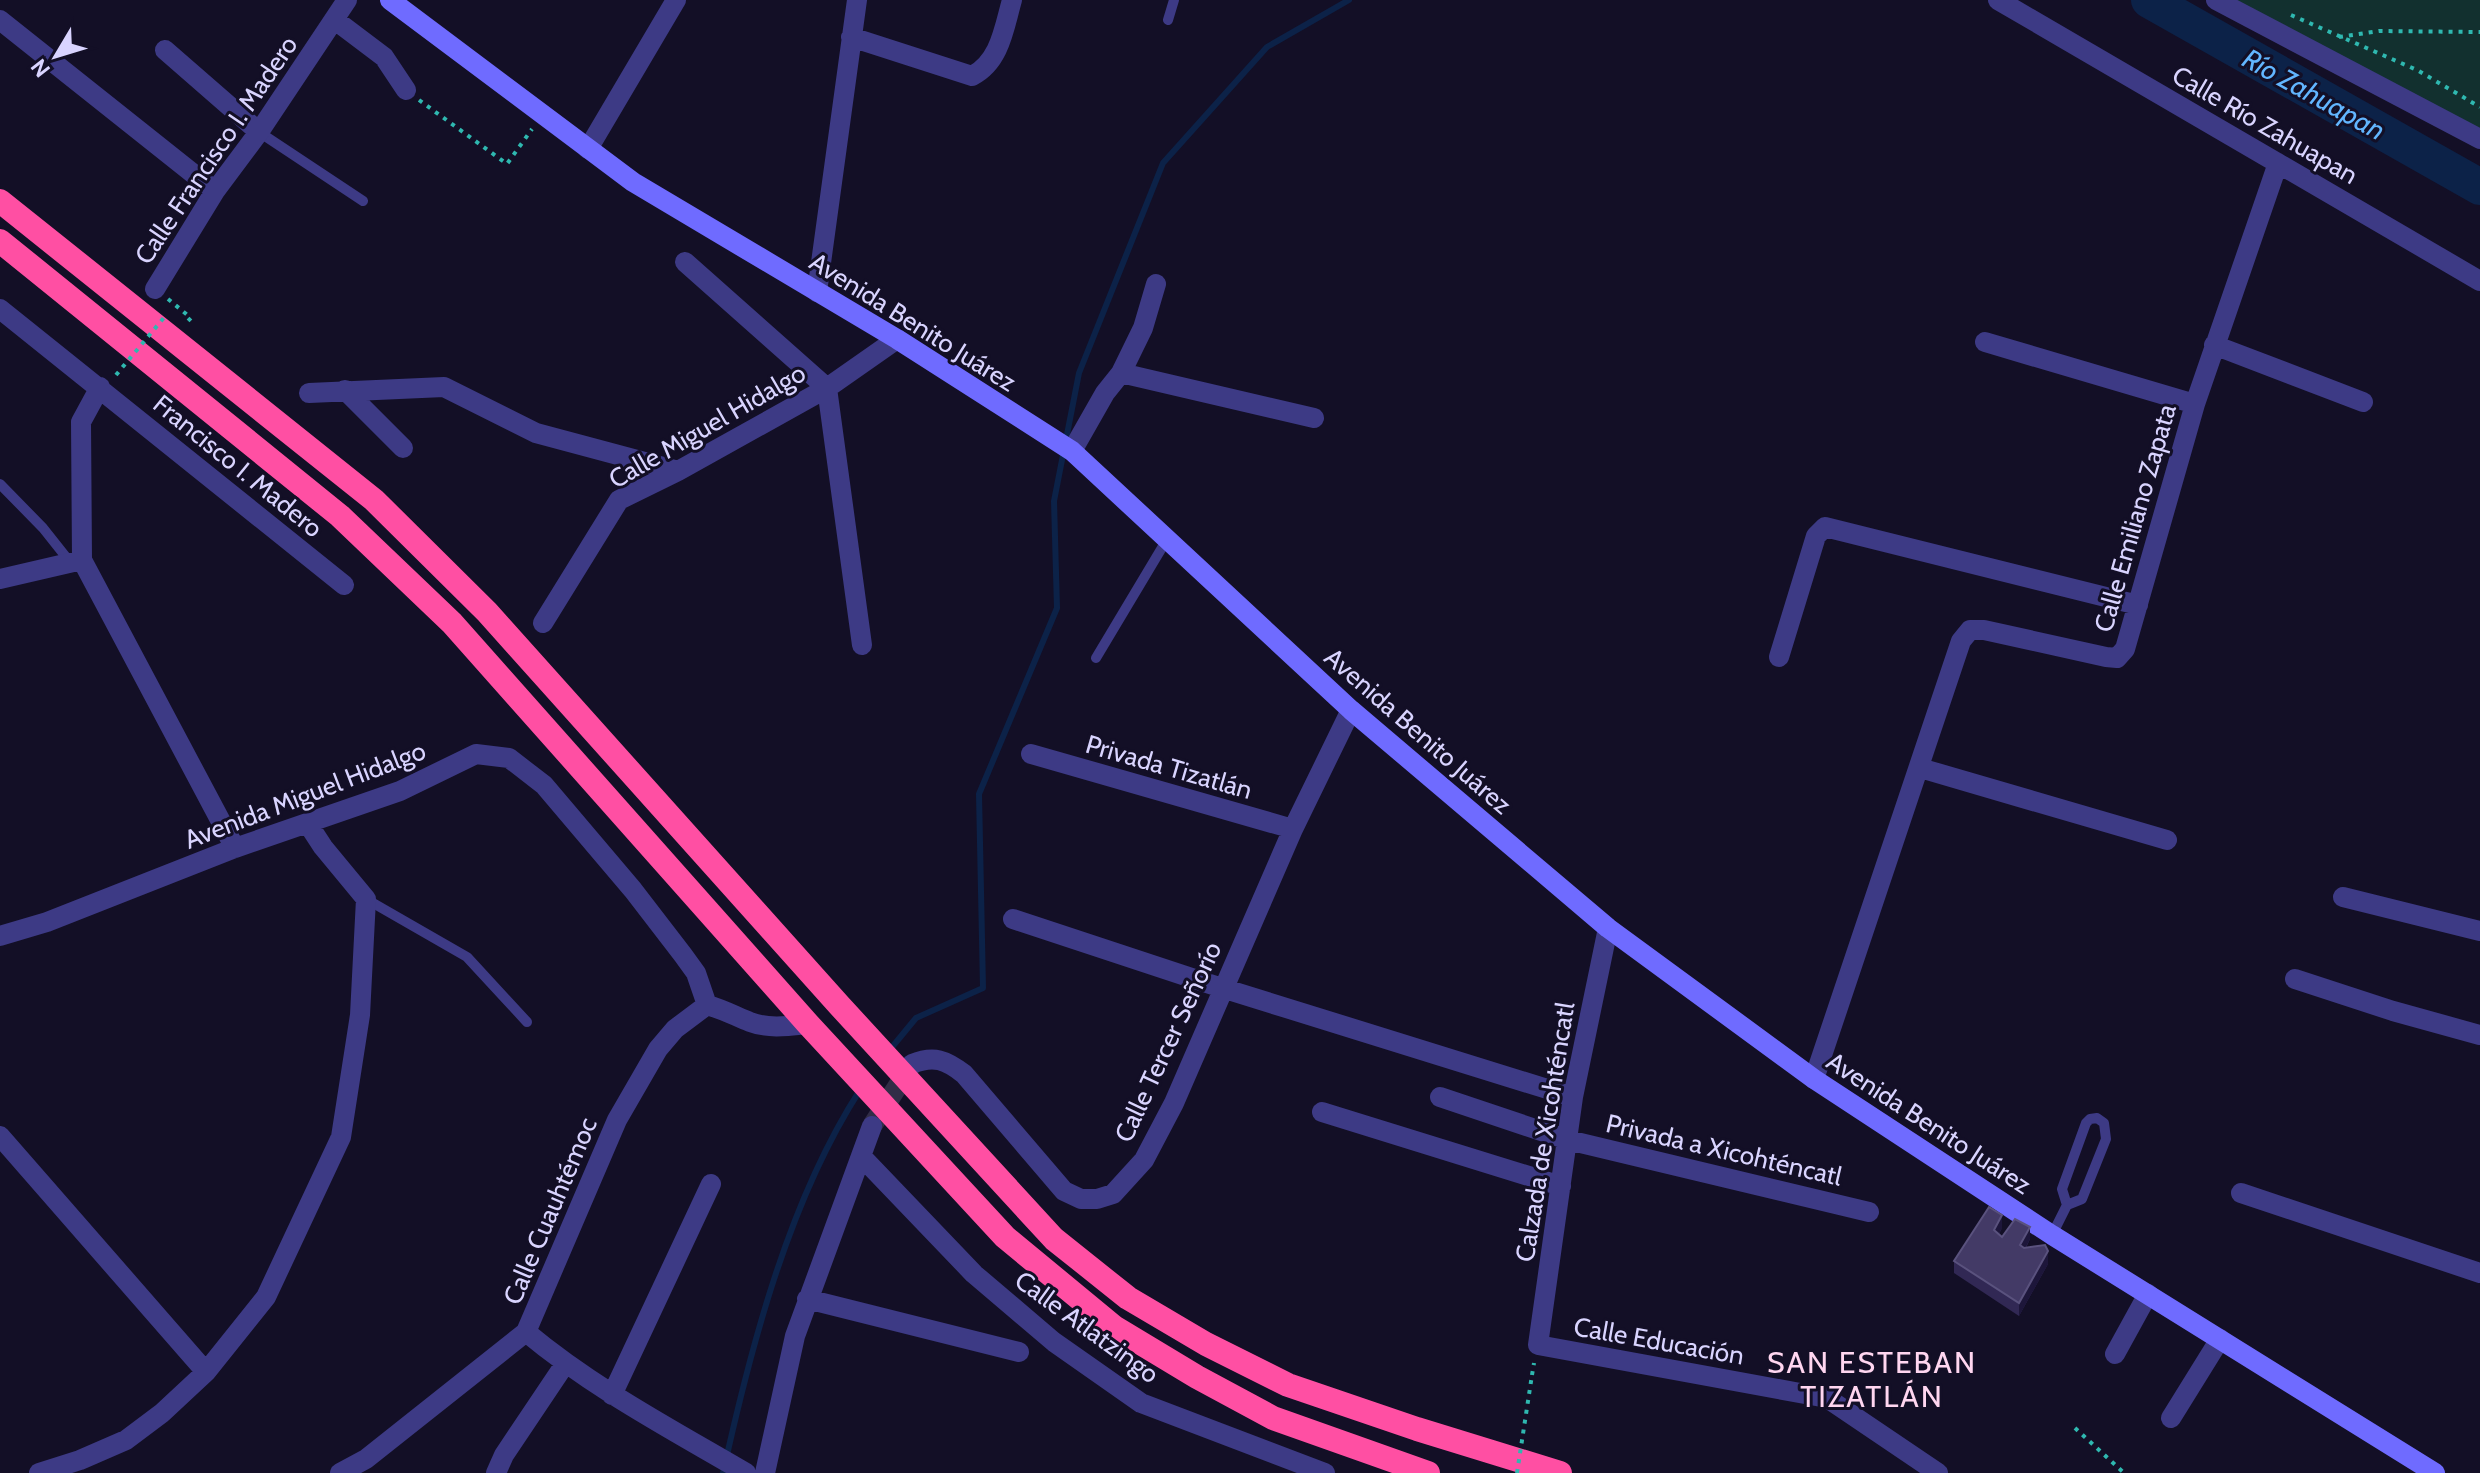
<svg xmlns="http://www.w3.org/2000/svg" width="2480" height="1473" font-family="Cabin,sans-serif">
  <rect width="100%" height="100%" fill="#130f26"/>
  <path fill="#12302f" d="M2230 0H2480V130Z"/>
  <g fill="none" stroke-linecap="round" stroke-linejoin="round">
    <path stroke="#0c2248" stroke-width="6" d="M888 1052 916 1018 983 988 979 794 1057 608 1054 501 1079 373 1163 163 1267 47 1349 0
      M723 1473C751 1346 789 1200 860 1090"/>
    <path stroke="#0c2248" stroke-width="36" d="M2149 0 2480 187"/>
    <path stroke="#312d47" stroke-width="20" stroke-dasharray="20 10" stroke-linecap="butt" d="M872 1126 912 1064"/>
    <path stroke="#2fb8b0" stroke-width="4" stroke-dasharray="4 6" stroke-linecap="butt" d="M2291 15 2417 70 2480 107
      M2339 37 2379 31 2480 32
      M419 100 507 164 532 129
      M168 299 191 318 187 322
      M1532 1375 1534 1363
      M2075 1428 2124 1473"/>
    <path stroke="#3d3a85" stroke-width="10" d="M1168 20 1174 0
      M259 132 363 201
      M0 484 43 528 70 562
      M1096 658 1166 541
      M366 899 467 957 527 1022
      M2052 1235 2067 1205 2082 1199 2106 1139 2104 1123 2097 1118 2090 1119 2086 1123 2062 1189 2067 1205"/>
    <path stroke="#3d3a85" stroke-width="20" d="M1998 0 2480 281
      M2216 0 2480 139
      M0 20 215 191
      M335 20 384 57 406 90
      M851 37 972 76C1000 62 1004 28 1012 0
      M165 50 259 132
      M588 149 676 0
      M685 262 827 388 862 645
      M155 289 215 191 259 132 347 0
      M817 292 857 0
      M0 309 344 585
      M1985 342 2195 404
      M2214 345 2363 402
      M1121 373 1314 418
      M100 387 81 422 82 560 235 848
      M345 390 403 448
      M309 393 444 387 536 433 678 471
      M1072 451 1105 393 1121 373 1143 328 1156 284
      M0 579 82 560
      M543 623 619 500 678 471 827 388 897 339
      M1779 657 1816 536 1825 527 2138 605
      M1031 754 1293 829
      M1920 768 2167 840
      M2343 897 2480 931
      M1013 919 1222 988 1573 1097
      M1608 928 1573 1097 1538 1345 1827 1398 1938 1473
      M0 936 47 922 235 848 400 791 476 754 509 758 544 785 633 890 683 955 696 973 707 1005
      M2295 979 2393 1011 2480 1035
      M707 1005C722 1009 735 1016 750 1022 768 1029 789 1026 808 1024
      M912 1064C934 1055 946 1060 964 1074L1064 1191 1081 1199H1097L1113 1194 1144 1160 1174 1103 1293 829 1351 710
      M1814 1079 1961 641 1970 630H1984L2106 657 2117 658 2125 649 2195 404 2278 163
      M1440 1097 1568 1140 1869 1212
      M1322 1112 1561 1186
      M0 1136 206 1372
      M861 1156 974 1274 1054 1342 1141 1403 1325 1473
      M2241 1193 2480 1273
      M807 1299 1019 1352
      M526 1332C593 1388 671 1429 746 1473
      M2115 1354 2148 1294
      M612 1395 711 1184
      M2171 1418 2220 1339
      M39 1473 80 1460 126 1440 162 1413 206 1372 266 1297 341 1137 360 1015 366 899 323 847 308 824
      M340 1473 366 1459 526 1332 617 1120 658 1049 675 1029 707 1005
      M496 1473 504 1455 565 1364
      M765 1473 795 1336 872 1126"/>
    <path stroke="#6f6bff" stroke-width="20" d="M390 0 633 182 897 339 1072 451 1351 710 1608 928 1814 1079 2052 1235 2435 1473"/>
    <path stroke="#ff4fa3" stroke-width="24" d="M0 201 374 500 487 612 839 1005 1054 1239 1128 1298 1206 1344 1288 1385 1417 1429 1560 1473
      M0 241 340 516 452 623 808 1024 1005 1237 1114 1327 1197 1377 1273 1418 1428 1473"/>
    <path stroke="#2fb8b0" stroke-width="4" stroke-dasharray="4 6" stroke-linecap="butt" d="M116 375 167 314
      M1517 1473 1532 1375"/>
  </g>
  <path fill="#312854" d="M2002 1228 1999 1234 2002 1237 2030 1239 2026 1248 2048 1264 2019 1316 1954 1273V1261Z"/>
  <path fill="#1d163a" d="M2002 1215V1228L1994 1243V1230Z
    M2030 1227V1239L2020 1258V1245Z
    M2048 1251V1264L2019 1316V1303Z"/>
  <path fill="#433a66" stroke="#5a527e" stroke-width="2" d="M1989 1207 2002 1215 1994 1230 2002 1237 2015 1219 2030 1227 2020 1245 2024 1248 2045 1245 2048 1251 2019 1303 1954 1261Z"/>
  <g text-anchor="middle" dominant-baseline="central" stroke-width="6" stroke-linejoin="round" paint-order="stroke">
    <g font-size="26" fill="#d9d4ff" stroke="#130f26">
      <text transform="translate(2265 125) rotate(30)">Calle Río Zahuapan</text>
      <text transform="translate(216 150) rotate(-56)">Calle Francisco I. Madero</text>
      <text transform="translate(913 322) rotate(32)">Avenida Benito Juárez</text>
      <text transform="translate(707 426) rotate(-30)">Calle Miguel Hidalgo</text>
      <text transform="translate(238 466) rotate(39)">Francisco I. Madero</text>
      <text transform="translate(2135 518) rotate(-74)">Calle Emiliano Zapata</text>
      <text transform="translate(1418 731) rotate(41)">Avenida Benito Juárez</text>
      <text transform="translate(1169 767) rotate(16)">Privada Tizatlán</text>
      <text transform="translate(305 795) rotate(-21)">Avenida Miguel Hidalgo</text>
      <text transform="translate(1168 1042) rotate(-65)">Calle Tercer Señorío</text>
      <text transform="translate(1929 1123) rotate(33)">Avenida Benito Juárez</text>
      <text transform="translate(1545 1132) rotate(-81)">Calzada de Xicohténcatl</text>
      <text transform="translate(1724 1150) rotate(13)">Privada a Xicohténcatl</text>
      <text transform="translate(550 1211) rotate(-67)">Calle Cuauhtémoc</text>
      <text transform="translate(1087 1327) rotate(36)">Calle Atlatzingo</text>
      <text transform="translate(1659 1341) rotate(10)">Calle Educación</text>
    </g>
    <g font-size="28" font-style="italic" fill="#62b6ff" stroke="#130f26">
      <text transform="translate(2314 94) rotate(29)">Río Zahuapan</text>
    </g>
    <g font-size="30" letter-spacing="2" fill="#ffd6f0" stroke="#130f26">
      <text x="1872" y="1362">SAN ESTEBAN<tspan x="1872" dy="34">TIZATLÁN</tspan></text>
    </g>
  </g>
  <g transform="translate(56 56) rotate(232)" stroke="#130f26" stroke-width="6" paint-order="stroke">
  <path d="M0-6L14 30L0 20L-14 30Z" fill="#d9d4ff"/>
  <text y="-12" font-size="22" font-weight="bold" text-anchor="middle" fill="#d9d4ff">N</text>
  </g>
</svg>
